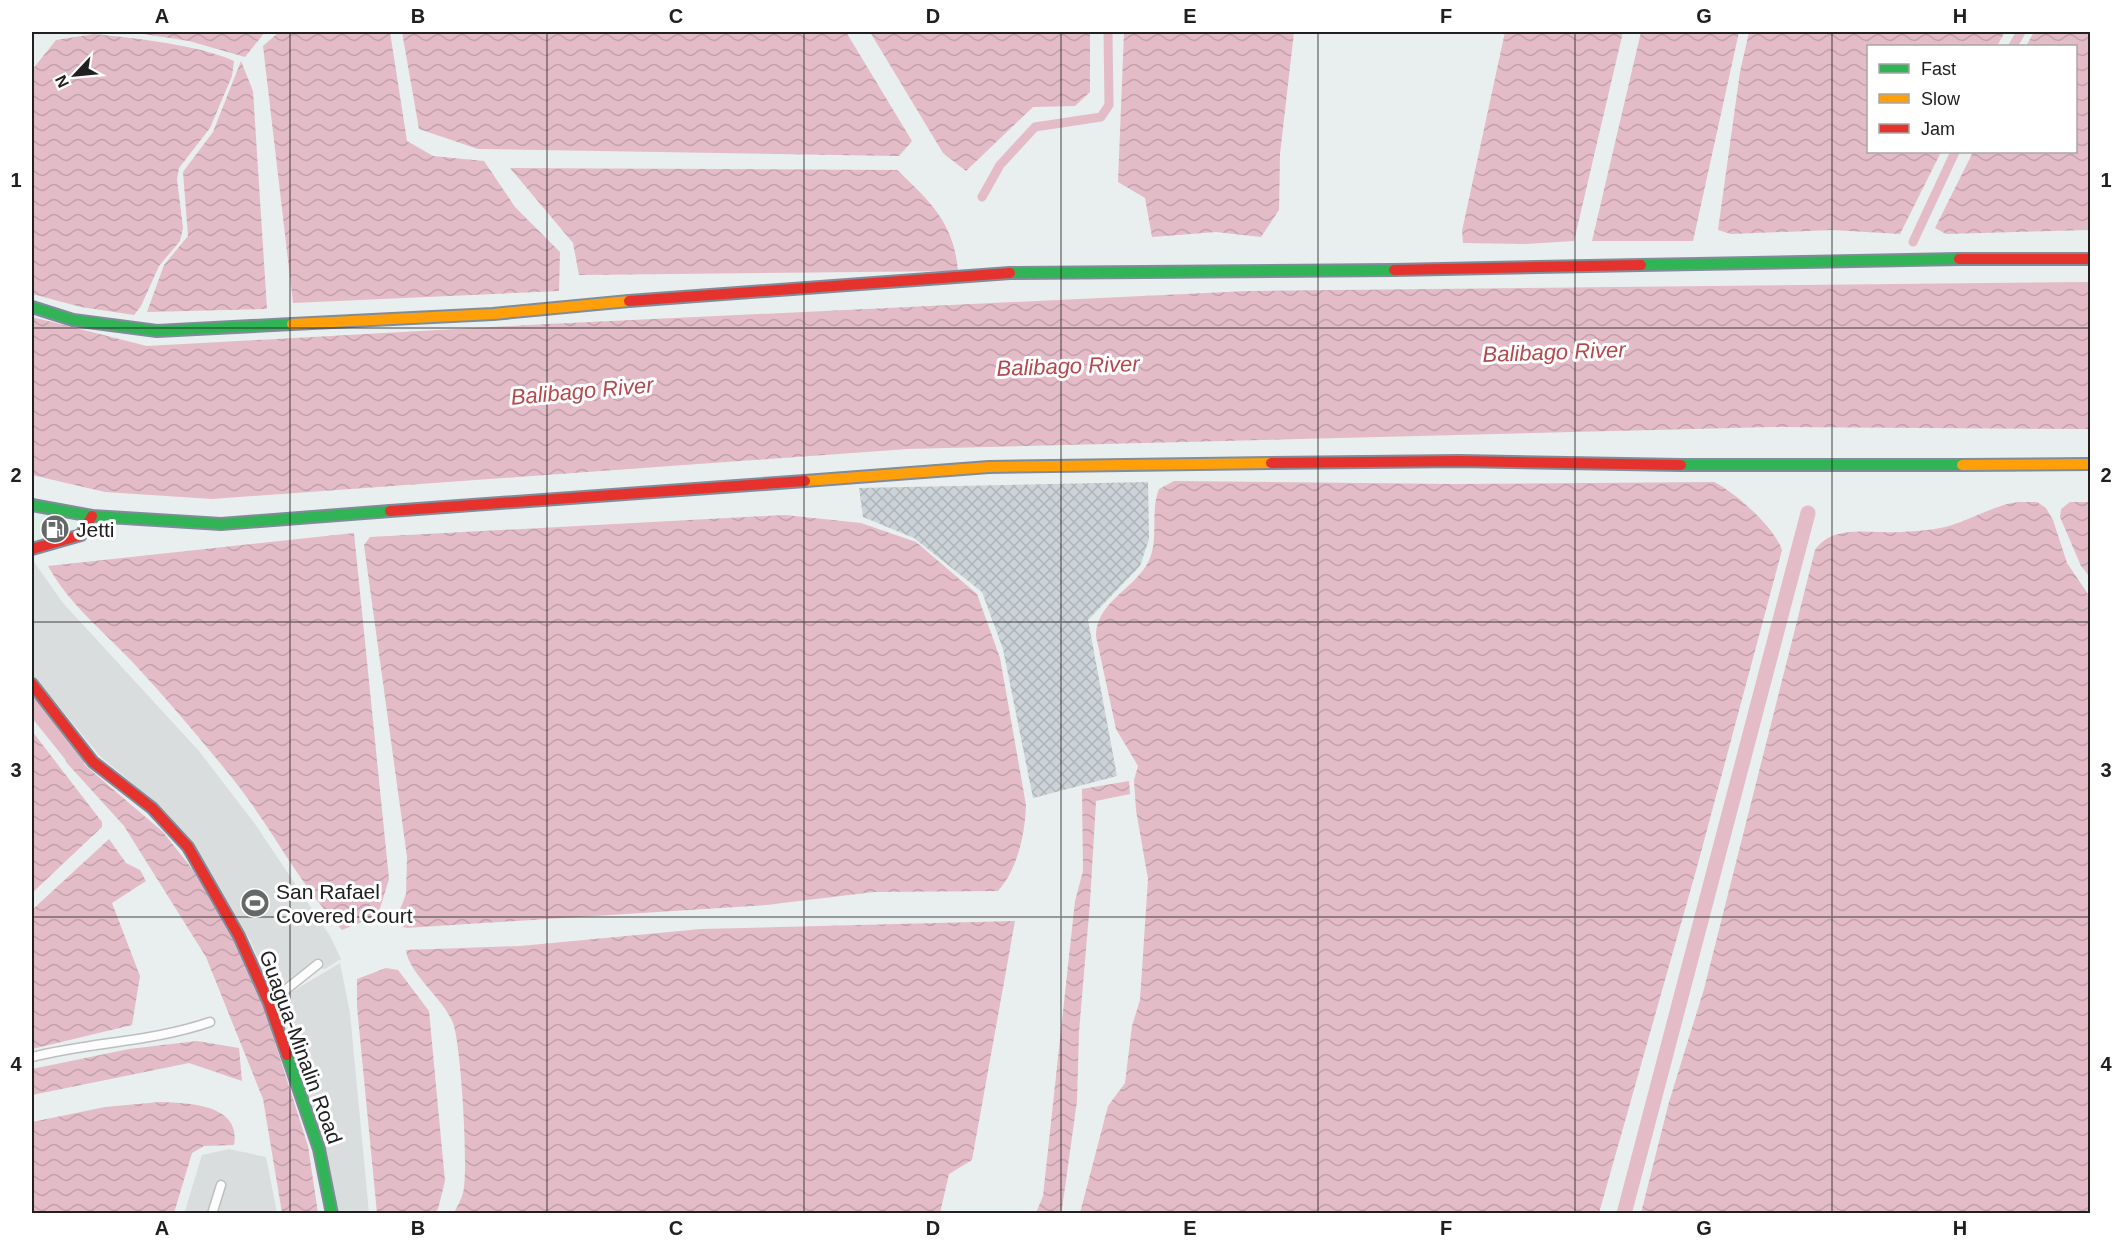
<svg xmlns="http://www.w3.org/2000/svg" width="2122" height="1245" font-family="Arial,sans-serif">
  <defs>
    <pattern id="construction-cross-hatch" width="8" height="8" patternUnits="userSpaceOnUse" patternTransform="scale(1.5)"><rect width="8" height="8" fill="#cbd3d8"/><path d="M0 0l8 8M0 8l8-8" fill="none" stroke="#aeb5b9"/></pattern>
    <pattern id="water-waves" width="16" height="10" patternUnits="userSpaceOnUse" patternTransform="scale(1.5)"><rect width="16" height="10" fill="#e3bcc8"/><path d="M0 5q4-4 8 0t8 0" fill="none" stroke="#c2a1ac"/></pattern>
  </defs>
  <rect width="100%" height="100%" fill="#e9eeef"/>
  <path fill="#daddde" d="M32 559 63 603 199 751 255 824 330 936 341 959 325 969 317 968 274 995 250 940 197 852 158 805 100 756 32 674Z
    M340 963 350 1013 369 1213H337L323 1146 278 1000Z
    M229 1149 266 1157 277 1213 184 1214 202 1155Z"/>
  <path fill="#dff0e9" d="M32 512 76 521 77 530 32 542Z"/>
  <path fill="url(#construction-cross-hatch)" d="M1148 482 1149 539 1140 566 1088 620 1117 776 1033 798 1003 649 982 592 914 538 863 517 859 488Z"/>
  <path fill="url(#water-waves)" d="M131 32H265L245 57 189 41Z
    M279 32H390L407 141 433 156 484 161 515 207 560 252 559 291 293 303 263 46Z
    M402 32H846L912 141 899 156 478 149 419 129Z
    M870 32H1090V92L1075 106 1033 107 966 171 943 153Z
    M1124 32H1294L1280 154 1279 210 1261 237 1216 232 1152 237 1145 198 1118 182Z
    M1505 32H1623L1574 241 1526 244 1463 243 1462 231Z
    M1641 32H1739L1693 241H1592Z
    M1749 32H2005L1997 46H1868V152H1941L1900 234 1832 230 1731 234 1718 230 1740 72Z
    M2034 32H2090V230L1946 234 1935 228 1973 152H2076V46H2026Z
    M94 34C133 38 200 45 234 61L232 76 210 128 179 168 177 179 183 228 180 241 159 266 141 306 134 315 81 307 32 294V70L56 40Z
    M241 61 253 91 267 309 147 312 164 265 188 236 183 172 213 132Z
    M510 168 897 170C930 201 954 223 958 271L579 275 573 243Z
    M2090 282V429L1772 427 908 449 212 499 105 492 32 475V317L147 346 548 324 1248 291Z
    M1174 481 1454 484 1714 482C1735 492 1775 528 1782 550L1697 867 1599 1213H1080L1108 1106 1125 1083 1132 1026 1140 1000 1148 879 1136 810 1134 780 1138 766 1116 729 1096 636C1096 604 1130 591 1146 566 1161 543 1149 513 1159 489Z
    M2018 502H2037L2046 508 2053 520 2067 563 2090 597V1213H1641L1669 1102 1704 989 1815 550C1833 523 1872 534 1901 532 1917 531 1937 530 1952 525 1974 518 1995 505 2018 502Z
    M2070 502H2090V577L2081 566 2060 517 2061 509Z
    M785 515 861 523 916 542 977 594 1000 658 1026 805C1025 834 1018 868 998 891L874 892 766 905 406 928 395 923 406 894 407 857 364 545 370 537Z
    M354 533 389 879 378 915 342 930C299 884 272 828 233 779 203 742 171 704 138 668 108 635 70 606 48 566Z
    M32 731 102 822V827L32 893Z
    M64 742 87 767 163 832 193 870 245 958 267 1017 308 1146 318 1213H282L263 1099 206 957 124 826 66 762Z
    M1129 781 1130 794 1096 801 1090 902 1079 1032 1077 1101 1062 1209 1060 1213H1036L1043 1196 1075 901 1083 871 1082 789Z
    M109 839 126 863 140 870 146 881 112 903 140 976 132 1025 32 1049V910Z
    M1015 921 972 1160 949 1174 940 1213H454C457 1207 461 1200 463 1193 469 1170 461 1044 453 1023 443 998 409 974 406 950L520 946 701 929Z
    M386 968 398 970 429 1011 445 1181 438 1209 434 1213H377L357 1007V979Z
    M197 1041 239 1048 242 1081 189 1063 32 1095V1069L129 1049Z
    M160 1102C188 1103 242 1104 234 1145L204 1146 192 1153 174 1213H32V1122L105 1107Z"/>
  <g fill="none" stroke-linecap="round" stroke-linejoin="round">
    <path stroke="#e3bcc8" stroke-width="9" d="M2013 46 2021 32
      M982 197 1000 165 1035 127 1101 117 1109 105 1108 32
      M1913 242 1955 152"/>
    <path stroke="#e3bcc8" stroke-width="15" d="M32 706 77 762
      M1624 1214 1808 513"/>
    <g stroke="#bcbebf" stroke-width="11">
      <path id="street" d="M269 1003 318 964
        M32 1057C91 1042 152 1042 210 1022
        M212 1214 221 1185"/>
    </g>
    <g stroke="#808c9a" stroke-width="14">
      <path id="fast" d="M1641 265 1959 259
        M1010 273 1394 270
        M32 307 73 320 157 331 292 324
        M1681 465H1962
        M32 505 92 516 221 524 390 511
        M287 1055 319 1149 332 1214"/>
    </g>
    <g stroke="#808c9a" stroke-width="14">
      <path id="slow" d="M292 324 493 314 629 301
        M1962 465 2090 464
        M805 481 989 467 1271 463"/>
    </g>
    <g stroke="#808c9a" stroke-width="14">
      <path id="jam" d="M1959 259H2090
        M1394 270 1641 265
        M629 301 1010 273
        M1271 463 1459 461 1681 465
        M390 511 805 481
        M32 549 81 535 92 516
        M32 684 93 762 152 808 188 847 239 936 269 1003 287 1055"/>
    </g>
    <use href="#street" stroke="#fcfcfd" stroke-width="8"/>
    <use href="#fast" stroke="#30b455" stroke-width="10"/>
    <use href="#slow" stroke="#ff9f0a" stroke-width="10"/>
    <use href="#jam" stroke="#e5322d" stroke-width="10"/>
  </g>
  <path fill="none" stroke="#202020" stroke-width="1.5" stroke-opacity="0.55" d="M290 32V1214M547 32V1214M804 32V1214M1061 32V1214M1318 32V1214M1575 32V1214M1832 32V1214M32 328H2090M32 622H2090M32 917H2090"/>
  <defs>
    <g id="fuel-disc" transform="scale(1.5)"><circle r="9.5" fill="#666868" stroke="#fff"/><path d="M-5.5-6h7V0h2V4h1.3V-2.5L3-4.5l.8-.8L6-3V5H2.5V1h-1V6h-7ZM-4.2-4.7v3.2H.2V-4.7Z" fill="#fff"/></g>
    <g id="stadium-disc" transform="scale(1.5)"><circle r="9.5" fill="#666868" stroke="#fff"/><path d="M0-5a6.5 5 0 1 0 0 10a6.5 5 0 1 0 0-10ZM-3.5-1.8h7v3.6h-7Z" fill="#fff"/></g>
  </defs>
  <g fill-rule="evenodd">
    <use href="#fuel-disc" x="55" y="529"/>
    <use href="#stadium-disc" x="255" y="903"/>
  </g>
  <g text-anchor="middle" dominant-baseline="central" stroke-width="6" stroke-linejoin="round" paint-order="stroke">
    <g font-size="21" fill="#202020" stroke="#fff" text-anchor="start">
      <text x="76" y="529">Jetti</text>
      <text x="276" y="891">San Rafael<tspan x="276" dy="24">Covered Court</tspan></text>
    </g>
    <g font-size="21" fill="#202020" stroke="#fff">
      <text transform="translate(301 1047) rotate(70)">Guagua-Minalin Road</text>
    </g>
    <g font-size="22" font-style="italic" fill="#b5484c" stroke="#fff">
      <text transform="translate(1554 352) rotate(-2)">Balibago River</text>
      <text transform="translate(1068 366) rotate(-2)">Balibago River</text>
      <text transform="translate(582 391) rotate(-5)">Balibago River</text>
    </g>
  </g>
  <rect width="2122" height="1245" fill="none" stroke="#ffffff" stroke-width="66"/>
  <rect x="1867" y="45" width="210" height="108" fill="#ffffff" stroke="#a6a6a6" stroke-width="1.5"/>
  <rect x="1879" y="64" width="30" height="9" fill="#30b455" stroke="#a6a6a6" stroke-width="1.5"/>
  <text x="1921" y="75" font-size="18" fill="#202020">Fast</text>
  <rect x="1879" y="94" width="30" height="9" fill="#ff9f0a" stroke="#a6a6a6" stroke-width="1.5"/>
  <text x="1921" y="105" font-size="18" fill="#202020">Slow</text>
  <rect x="1879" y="124" width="30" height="9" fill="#e5322d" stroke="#a6a6a6" stroke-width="1.5"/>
  <text x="1921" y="135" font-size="18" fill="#202020">Jam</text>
  <g transform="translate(75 75) rotate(244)" stroke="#ffffff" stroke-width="4.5" paint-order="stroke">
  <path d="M0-4.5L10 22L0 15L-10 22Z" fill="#202020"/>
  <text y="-9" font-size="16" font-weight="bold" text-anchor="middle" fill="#202020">N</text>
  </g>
  <rect x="33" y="33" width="2056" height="1179" fill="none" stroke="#202020" stroke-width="2"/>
  <g font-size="20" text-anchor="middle" font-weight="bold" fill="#202020">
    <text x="162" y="23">A</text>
    <text x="418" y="23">B</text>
    <text x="676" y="23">C</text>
    <text x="933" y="23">D</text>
    <text x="1190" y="23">E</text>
    <text x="1446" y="23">F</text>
    <text x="1704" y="23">G</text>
    <text x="1960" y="23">H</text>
    <text x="16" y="187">1</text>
    <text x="2106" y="187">1</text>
    <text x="16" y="482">2</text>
    <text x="2106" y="482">2</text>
    <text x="16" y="777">3</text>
    <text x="2106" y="777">3</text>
    <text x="16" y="1071">4</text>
    <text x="2106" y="1071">4</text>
    <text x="162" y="1235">A</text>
    <text x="418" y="1235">B</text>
    <text x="676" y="1235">C</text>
    <text x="933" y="1235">D</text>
    <text x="1190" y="1235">E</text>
    <text x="1446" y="1235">F</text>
    <text x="1704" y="1235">G</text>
    <text x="1960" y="1235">H</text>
  </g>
</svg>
